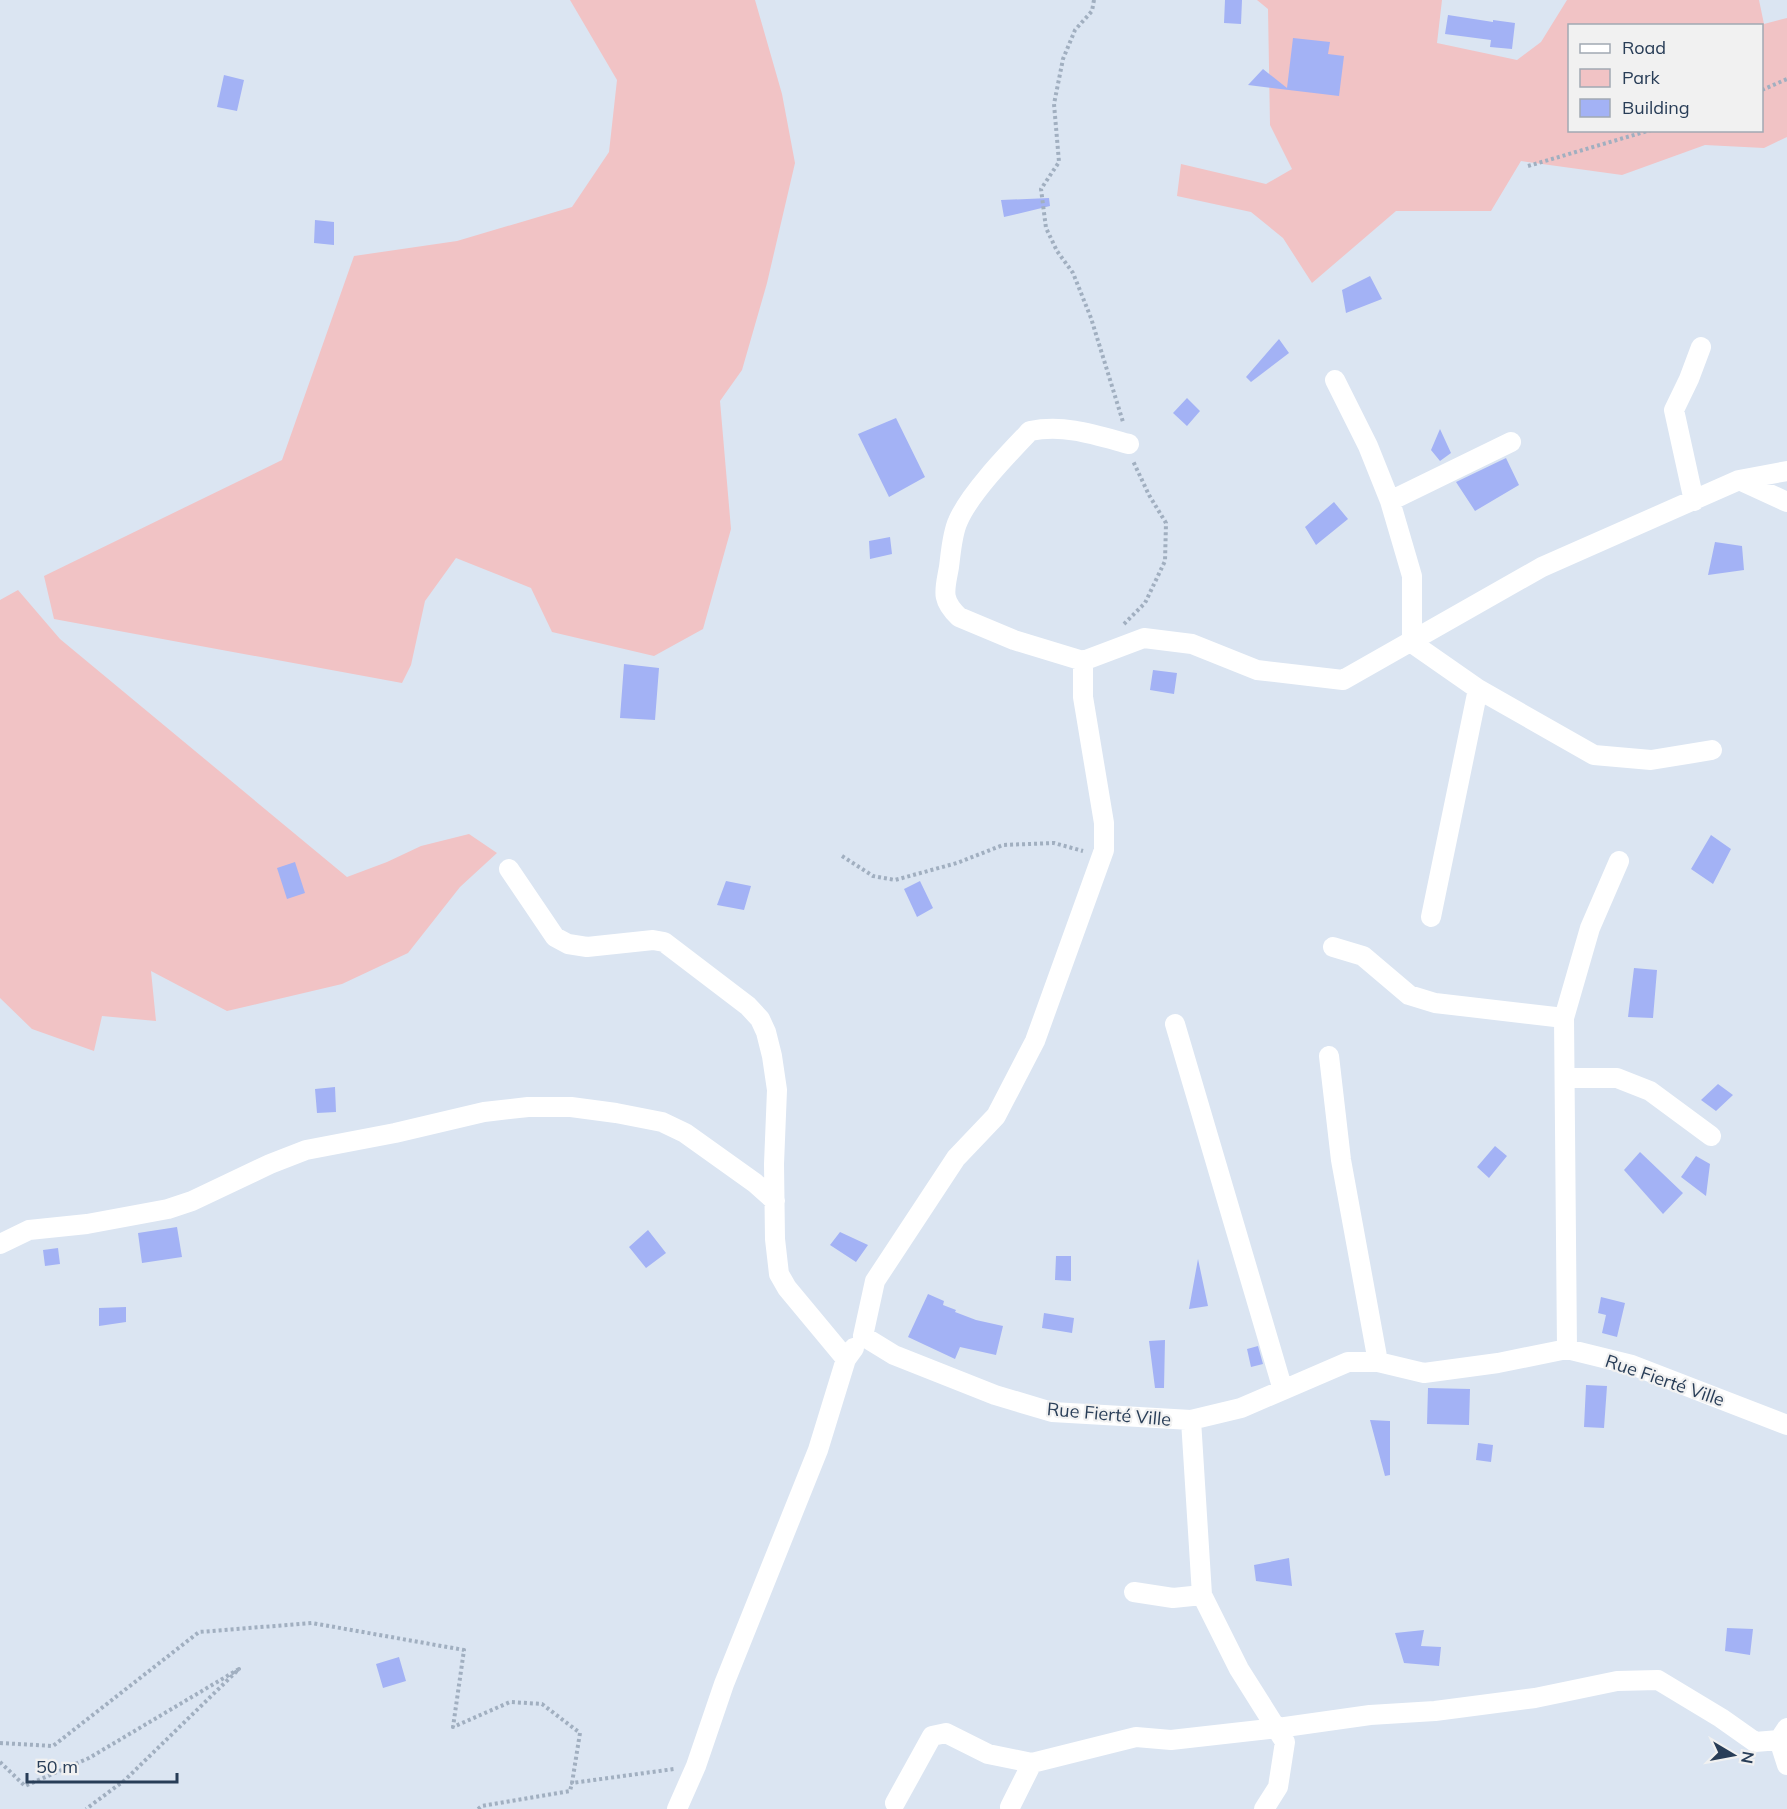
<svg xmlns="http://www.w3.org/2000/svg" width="1787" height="1809" font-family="Mulish,sans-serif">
  <rect width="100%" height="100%" fill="#dbe5f2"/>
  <path fill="#f1c3c5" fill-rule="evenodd" d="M570 0H755L782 94 795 163 767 283 742 370 720 401 731 529 703 629 654 656 552 632 531 588 456 558 425 601 411 665 402 683 54 619 44 576 282 460 354 256 457 241 572 207 609 152 617 80Z
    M1257 0H1442L1437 43 1517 60 1541 42 1567 0H1759L1764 24 1787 18V137L1764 148 1705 145 1622 175 1521 161 1491 211H1396L1312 283 1283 238 1251 212 1177 196 1181 164 1266 184 1292 169 1270 125 1268 9ZM1570 26H1762V130H1570Z
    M18 590 60 639 347 877 387 862 421 846 469 834 497 853 460 887 408 953 342 984 227 1011 151 971 156 1021 102 1016 94 1051 32 1029 0 998V600Z"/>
  <path fill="#a3b2f5" d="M1225 0H1242L1241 24 1224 23Z
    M1448 15 1493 22V20L1515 23 1512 49 1490 47 1491 40 1445 34Z
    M1293 38 1330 42 1328 54 1344 56 1339 96 1248 85 1263 69 1287 88Z
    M224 75 244 80 237 111 217 107Z
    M1049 198 1050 206 1004 217 1001 200Z
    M315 220 334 222V245L314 243Z
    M1370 276 1382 299 1346 313 1342 290Z
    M1279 339 1289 353 1251 382 1246 377Z
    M1187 398 1200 411 1187 426 1173 413Z
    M896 418 925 477 889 497 858 434Z
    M1440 429 1451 453 1440 461 1431 450Z
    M1506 458 1519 485 1475 511 1456 482Z
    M1334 502 1348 519 1316 545 1305 527Z
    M890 537 892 554 870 559 869 541Z
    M1715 542 1742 546 1744 570 1708 575Z
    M624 664 659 668 655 720 620 718Z
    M1153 670 1177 673 1174 694 1150 690Z
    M1711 835 1731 849 1713 884 1691 869Z
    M295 862 305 893 287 899 277 868Z
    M726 881 751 886 744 910 717 905Z
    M920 881 933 908 917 917 904 889Z
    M1634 968 1657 970 1653 1018 1628 1017Z
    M1718 1084 1733 1095 1716 1111 1701 1100Z
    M335 1087 336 1112 317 1113 315 1089Z
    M1495 1146 1507 1156 1489 1178 1477 1167Z
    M1640 1152 1683 1193 1663 1214 1624 1170Z
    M1696 1156 1710 1164 1706 1196 1681 1177Z
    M177 1227 182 1257 142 1263 138 1233Z
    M648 1230 666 1253 646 1268 629 1247Z
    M840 1232 868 1245 856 1262 830 1245Z
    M58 1248 60 1264 45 1266 43 1250Z
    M1056 1256H1071V1281L1055 1280Z
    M1198 1259 1208 1306 1189 1309Z
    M928 1294 944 1301 943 1305 956 1310 955 1312 976 1320 1003 1326 996 1355 960 1347 955 1359 908 1337Z
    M1601 1297 1625 1303 1617 1337 1602 1333 1606 1315 1598 1313Z
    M126 1307V1322L99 1326V1308Z
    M1044 1313 1074 1318 1072 1333 1042 1328Z
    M1165 1340 1164 1388H1155L1149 1341Z
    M1258 1346 1263 1364 1251 1367 1247 1349Z
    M1586 1385 1607 1386 1604 1428 1584 1427Z
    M1428 1388 1470 1389 1469 1425 1427 1424Z
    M1370 1420 1390 1421V1475L1385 1476Z
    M1478 1443 1493 1445 1491 1462 1476 1460Z
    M1289 1558 1292 1586 1256 1581 1254 1565Z
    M1727 1628 1753 1629 1750 1655 1725 1651Z
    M1424 1630 1421 1646 1441 1647 1439 1666 1404 1663 1395 1633Z
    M399 1657 406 1681 383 1688 376 1664Z"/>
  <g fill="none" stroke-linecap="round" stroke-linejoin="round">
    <path stroke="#a1afc0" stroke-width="4" stroke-dasharray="3 3" stroke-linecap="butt" d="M1094 0 1092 11 1075 30 1063 59 1054 104 1059 162 1041 189 1046 228 1057 251 1073 273 1091 318 1123 422
      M1762 90 1787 79
      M1528 166 1651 130
      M1124 624 1145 603 1165 561 1166 523 1149 495 1133 461
      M842 856 873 876 895 880 957 863 1003 845 1054 843 1083 851
      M0 1743 53 1746 199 1632 312 1623 464 1650 453 1727 510 1702 542 1704 580 1733 572 1783 674 1769
      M0 1762 25 1786 89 1758 239 1669 125 1780 86 1809
      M478 1809 482 1806 570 1791 572 1783"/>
    <path stroke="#fff" stroke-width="20" d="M1335 380 1368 446 1390 501
      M1511 442 1390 501 1412 576V643L1478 689 1594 755 1651 760 1712 750
      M1129 444C1096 435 1065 424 1030 431 1009 453 970 493 958 521 952 534 951 552 949 567 945 590 940 599 959 617L1014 640 1083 661 1144 638 1192 644 1257 670 1343 680 1542 567 1739 480 1787 471
      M1739 480 1787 502
      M1694 501 1674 410 1689 379 1701 347
      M1083 661V697L1104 823V850L1035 1041 996 1116 956 1158 875 1281 863 1336 894 1355 995 1395 1052 1412 1191 1420 1241 1408 1348 1362H1378L1424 1373 1498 1363 1567 1349 1632 1365 1787 1425
      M509 869 555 937 568 944 587 947 653 940 664 942 748 1006 760 1019 766 1032 772 1056 777 1090 774 1164 775 1239 779 1274 787 1288 846 1359
      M1431 917 1478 689
      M1333 947 1363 956 1409 995 1435 1003 1564 1018
      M1175 1024 1283 1390
      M1329 1056 1341 1160 1378 1362
      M1565 1078H1617L1650 1091 1711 1136
      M0 1244 29 1230 87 1224 168 1209 192 1201 270 1164 306 1150 395 1133 484 1112 528 1107H571L616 1113 662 1122 685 1133 755 1183 775 1201
      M1567 1349 1564 1018 1590 928 1619 861
      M1191 1420 1202 1595 1239 1669 1285 1742 1278 1787 1264 1809
      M1134 1592 1173 1598 1202 1595
      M1779 1740 1787 1765
      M895 1803 932 1736 946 1733 988 1754 1032 1763
      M1010 1807 1032 1763 1136 1737 1171 1740 1278 1728 1370 1715 1435 1711 1535 1698 1617 1681 1658 1680 1721 1718 1755 1742 1779 1740 1787 1728
      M677 1809 696 1766 724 1684 818 1450 846 1359 854 1348"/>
  </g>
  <g text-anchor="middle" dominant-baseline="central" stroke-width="4.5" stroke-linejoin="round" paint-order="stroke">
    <g font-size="18" fill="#283d57" stroke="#f1f1f1">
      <text transform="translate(1665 1380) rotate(19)">Rue Fierté Ville</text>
      <text transform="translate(1109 1414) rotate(5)">Rue Fierté Ville</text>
    </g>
  </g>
  <rect x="1568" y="24" width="195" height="108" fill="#f1f1f1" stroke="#a1a9b3" stroke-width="1.5"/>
  <rect x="1580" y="44" width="30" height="9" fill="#ffffff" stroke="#a1a9b3" stroke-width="1.5"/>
  <text x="1622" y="54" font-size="18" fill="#283d57">Road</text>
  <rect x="1580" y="69" width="30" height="18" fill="#f1c3c5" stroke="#a1a9b3" stroke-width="1.5"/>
  <text x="1622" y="84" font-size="18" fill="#283d57">Park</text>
  <rect x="1580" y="99" width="30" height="18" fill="#a3b2f5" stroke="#a1a9b3" stroke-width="1.5"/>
  <text x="1622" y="114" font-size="18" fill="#283d57">Building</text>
  <g transform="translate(1733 1755) rotate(100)" stroke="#f1f1f1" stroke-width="4.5" paint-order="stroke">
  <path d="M0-4.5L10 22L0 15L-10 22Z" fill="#283d57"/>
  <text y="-9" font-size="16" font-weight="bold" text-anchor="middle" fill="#283d57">N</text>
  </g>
  <path d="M27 1773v9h150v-9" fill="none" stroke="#283d57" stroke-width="3"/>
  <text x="36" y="1773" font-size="18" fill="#283d57" stroke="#f1f1f1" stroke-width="4.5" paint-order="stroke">50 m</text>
</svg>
